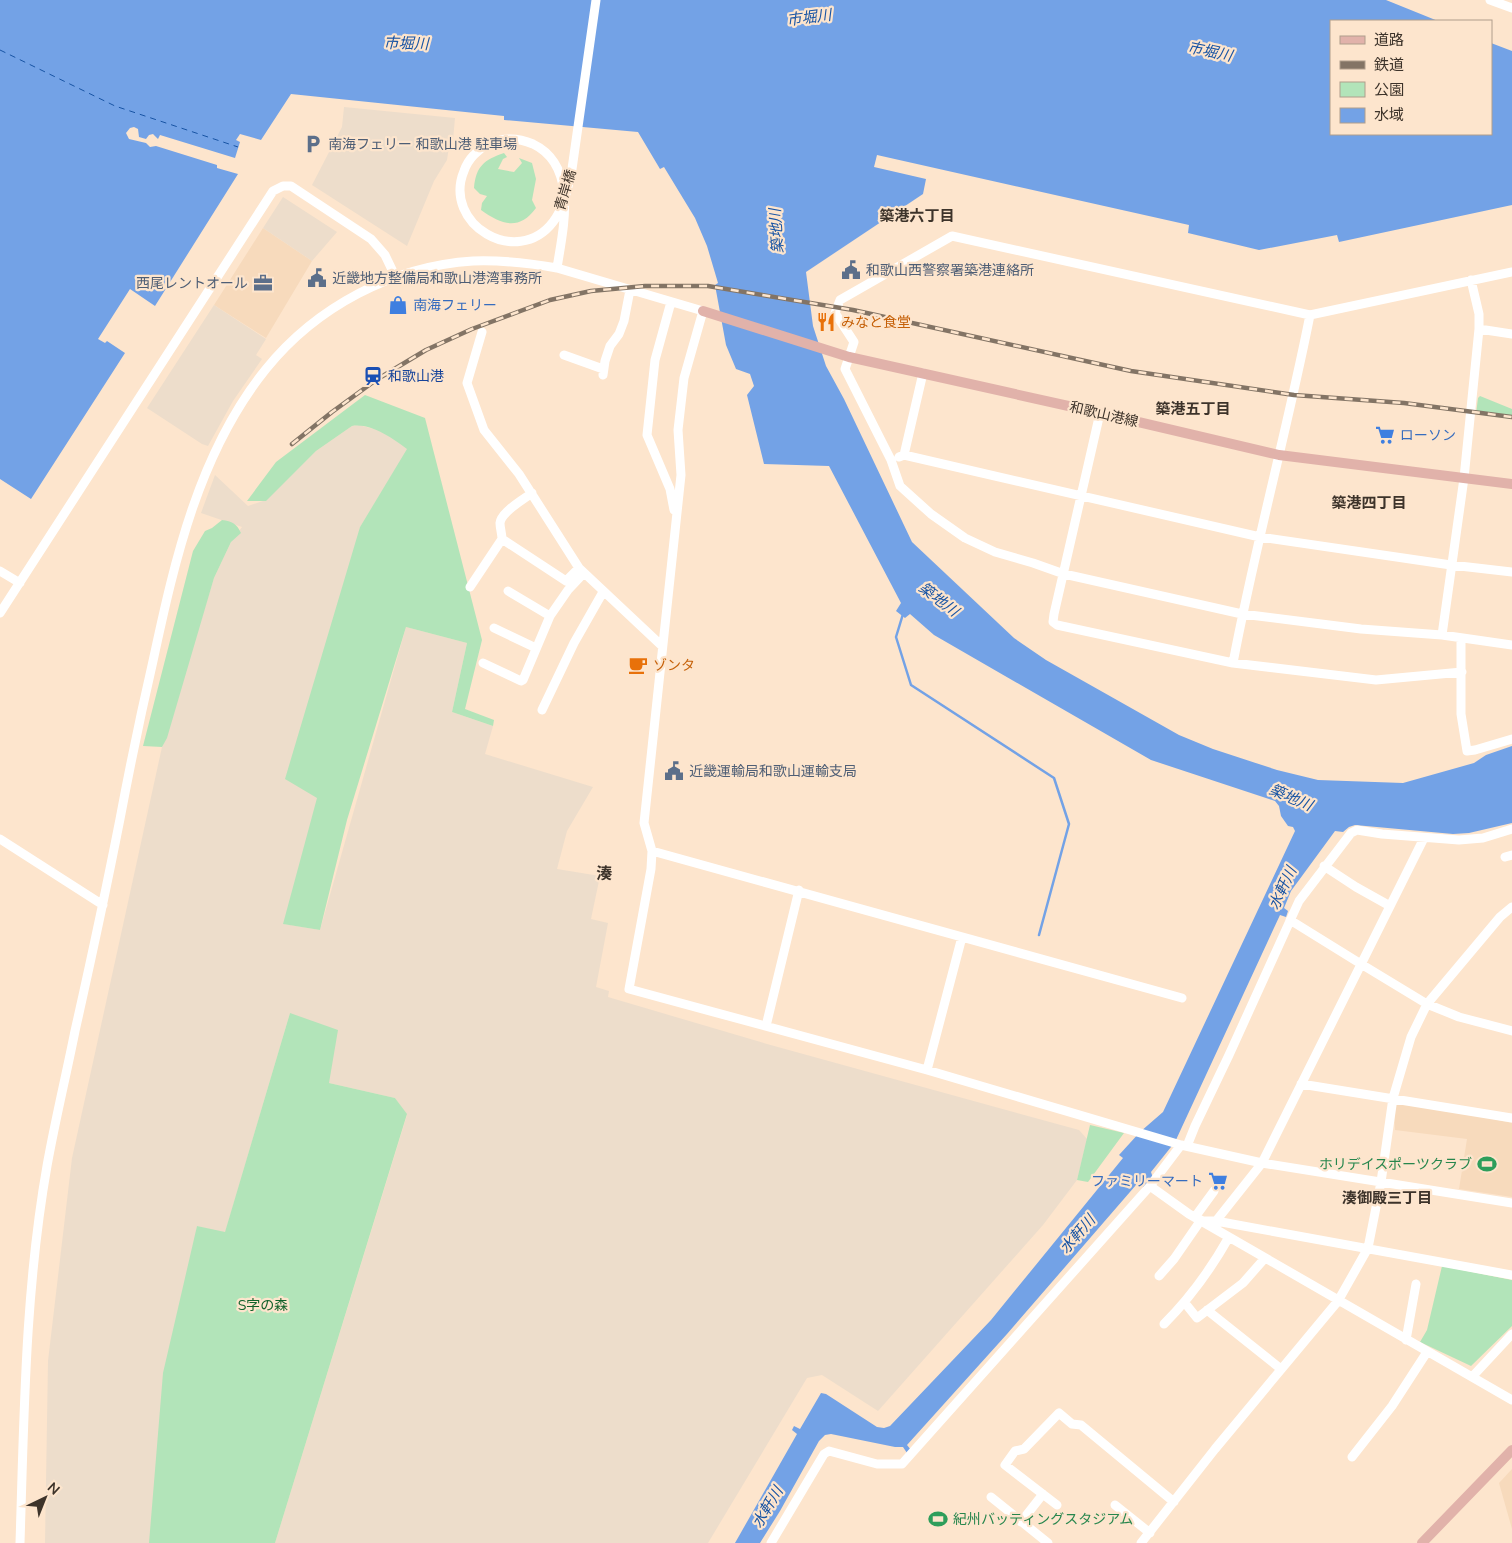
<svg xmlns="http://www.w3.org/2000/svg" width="1512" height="1543" font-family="Mulish,'Noto Sans JP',sans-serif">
  <rect width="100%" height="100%" fill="#fde5cd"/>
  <path fill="#f7dabc" d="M263 228 312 261 266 338 214 305Z
    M1393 1098 1512 1123V1197L1459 1189 1467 1139 1395 1130Z
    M1512 1469V1529L1499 1483Z"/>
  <path fill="#edddcb" d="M344 107 455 118 453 140 449 147 447 160 434 181 407 246 312 185 342 127Z
    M283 197 337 232 312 261 263 228Z
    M214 305 266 339 256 355 262 359 233 401 208 446 202 444 147 408Z
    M359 425 385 432 408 449 360 527 318 798 284 924 320 930 406 627 467 643 452 712 493 726 485 754 593 787 567 831 557 869 600 876 591 919 608 923 596 987 609 991 608 997 767 1044 1079 1130 1087 1139 1077 1180 1043 1225 878 1411 822 1375 807 1378 708 1543H275L407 1115 395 1098 329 1083 290 1013 225 1233 197 1226 150 1543H45L48 1361 72 1158 162 747 214 578 231 542 242 527 201 513 215 475 248 506 266 500 316 451 352 426Z"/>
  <path fill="#b2e4b9" d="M504 153 507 157 503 159 498 169 514 172 522 163 519 158 532 163 536 179 532 200 536 208C519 231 502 225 481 210L482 203 487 196 480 194 474 188C476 166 484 160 504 153Z
    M365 395 425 418 482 640 465 709 494 720 493 726 452 712 467 643 406 627 347 820 320 930 283 924 317 798 285 779 360 527 407 449C392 438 371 423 352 426L316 451 266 501H247L276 462Z
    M1480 396 1512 409V419L1476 414 1478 398Z
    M222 520C232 521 237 524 241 533L231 542 214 578 167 738 162 747 143 746 193 551 205 531 212 528Z
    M290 1013 338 1030 329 1083 395 1098 407 1114 275 1543H149L163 1373 197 1226 225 1232Z
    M1090 1125 1124 1133 1088 1182 1077 1180Z
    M1442 1266 1512 1280V1326L1471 1366 1420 1342 1427 1330Z"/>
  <path fill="#73a2e6" d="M0 0H1386L1438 21H1331V134H1491V43L1512 51V205L1339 242 1337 235 1259 250 1188 233 1189 225 877 155 874 167 926 179 923 194 806 272 813 326 826 366 844 399 912 542 1014 638 1046 660 1179 735 1213 749 1277 770 1318 780 1403 783 1474 763 1486 755 1512 746V823L1469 833 1453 834 1355 825 1349 827 1343 832 1335 831 1291 891 1284 908 1288 911 1286 917 1280 915 1175 1142 1151 1172 1153 1178 1144 1187 1136 1185 1007 1334 907 1445 911 1450 907 1453 903 1447H895L831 1434 825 1435 819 1441 780 1511 760 1543H735L797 1434 792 1430 794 1426 800 1429 821 1393 826 1394 877 1427 884 1428 890 1426 991 1320 1123 1158 1119 1155 1140 1132 1163 1112 1295 831 1293 827 1288 826 1281 816 1279 806 1275 801 1151 760 934 635 910 614 905 618 896 611 901 603 829 466 764 464 747 395 754 386 750 374 736 369 726 345 715 285 718 283 707 246 695 218 664 167 660 169 638 132 504 120V116L291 94 261 140 240 134 236 140 240 142 235 158 160 135 158 139 153 134 149 135 146 139 139 137 138 129 134 127 130 128 126 133 129 139 146 143 150 147 156 146 217 165V168L238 174 155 306 130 289 98 339 105 343 107 341 125 353 31 499 0 479Z"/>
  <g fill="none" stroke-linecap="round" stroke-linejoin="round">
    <path stroke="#73a2e6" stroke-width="2.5" d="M903 614 896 637 911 685 1054 778 1069 824 1039 935"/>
    <path stroke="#1854a4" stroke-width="1" stroke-dasharray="6 5" stroke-linecap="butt" d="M0 50 115 106 238 147"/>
    <path stroke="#fff" stroke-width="9" d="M1490 0 1512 8
      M557 268C563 229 579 166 533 144 519 138 503 137 489 144 478 149 468 159 464 171 442 224 517 269 553 222 564 208 568 187 572 169L596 0
      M1512 272 1310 315 952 236 840 300 835 313 854 342 845 369 891 460 900 486 931 514 965 538 995 552 1033 563 1064 574 1242 614 1361 629 1442 635 1512 645
      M671 302 655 360 647 435 670 489 674 510
      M1479 329 1512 334
      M482 332 467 383 484 430 519 474 579 568 662 646
      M564 355 603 369
      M603 375 605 361 610 346 619 334 624 321 630 290
      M1100 413 1054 614 1053 622 1057 625 1233 663 1376 680 1462 672
      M904 455 1260 537 1451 565 1512 572
      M899 457 904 455 923 373
      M502 539 566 581 579 568
      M0 571 20 583
      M470 587 502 539C502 534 500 528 500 523 501 512 524 499 532 493
      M508 591 550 616
      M0 613 273 191 283 186H291L371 239 385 255 396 278
      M494 628 536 648
      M1442 635 1464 478 1479 329V314L1471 280
      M1461 638V714L1467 751 1475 750 1512 739
      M483 663 521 681 523 680 550 616 568 590 584 573
      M1233 663C1255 546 1287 431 1310 315
      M542 710 574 643 603 592
      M0 839 103 905
      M652 851 1182 998
      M1505 857 1512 855
      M1324 866 1356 887 1390 906
      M1290 920 1361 964 1427 1004 1459 1017 1512 1031
      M766 1026 799 890
      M927 1070 962 937
      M1301 1084 1512 1118
      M1187 1146 1195 1126 1229 1055 1299 901 1351 833 1357 830 1382 834 1459 840 1483 838 1512 829
      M1150 1186 1189 1214 1512 1400
      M1195 1217 1214 1191
      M1202 1221H1216L1262 1163 1424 838
      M1216 1221 1512 1275
      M1159 1276 1174 1259 1201 1220
      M1185 1303 1197 1318 1243 1283 1265 1258
      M1207 1310 1281 1369
      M1164 1324C1190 1298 1211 1269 1229 1237
      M1406 1340 1416 1284
      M1472 1377 1512 1334
      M1352 1457 1392 1406 1427 1352
      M991 1497 1048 1543
      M1057 1505 1005 1465 1015 1451 1024 1449 1059 1413 1072 1424 1081 1425 1174 1502
      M1115 1505 1150 1533
      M1021 1522 1043 1494
      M20 1543C24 1417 25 1290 47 1166 55 1121 66 1076 75 1031 91 960 106 890 120 819 130 766 141 713 153 661 175 559 199 452 266 369 316 307 393 266 473 261 501 260 529 263 557 268L703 311 684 378 678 430 681 475 644 823 652 851 651 869 629 989 927 1070 1181 1145 1262 1163 1512 1203
      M771 1543 824 1454 829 1451 877 1464H902L1150 1186 1181 1145
      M1141 1543 1215 1449 1338 1301 1368 1248 1381 1182 1393 1098 1411 1037 1427 1004 1500 917 1512 907"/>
    <path stroke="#e1b2aa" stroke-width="10" d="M703 311 849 357 1100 413 1279 455 1512 484
      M1422 1543 1512 1450"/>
    <g stroke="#837465" stroke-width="4.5">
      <path id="rail" d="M292 444 332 412 376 380 426 350 472 329 550 300 591 291 645 286H708L853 310 1131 371 1294 395 1404 403 1512 417"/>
    </g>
    <use href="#rail" stroke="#fde5cd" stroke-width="2.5" stroke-dasharray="8" stroke-linecap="butt"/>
  </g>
  <defs>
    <g id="parking-bare" transform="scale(1.5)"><path d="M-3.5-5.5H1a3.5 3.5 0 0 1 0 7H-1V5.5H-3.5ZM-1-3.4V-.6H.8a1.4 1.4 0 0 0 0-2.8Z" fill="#5c6f8a" stroke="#fde5cd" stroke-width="2.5" paint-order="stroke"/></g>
    <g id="civic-bare" transform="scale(1.5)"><path d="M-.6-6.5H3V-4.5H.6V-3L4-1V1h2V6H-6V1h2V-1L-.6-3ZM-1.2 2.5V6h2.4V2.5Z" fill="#5c6f8a" stroke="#fde5cd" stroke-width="2.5" paint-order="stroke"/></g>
    <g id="office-bare" transform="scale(1.5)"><path d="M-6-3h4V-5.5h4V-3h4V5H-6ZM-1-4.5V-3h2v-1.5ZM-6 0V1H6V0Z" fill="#5c6f8a" stroke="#fde5cd" stroke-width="2.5" paint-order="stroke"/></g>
    <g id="shop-bare" transform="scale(1.5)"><path d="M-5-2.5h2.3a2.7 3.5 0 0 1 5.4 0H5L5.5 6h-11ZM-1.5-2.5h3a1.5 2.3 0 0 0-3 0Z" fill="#3f7fe0" stroke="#fde5cd" stroke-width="2.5" paint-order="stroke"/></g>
    <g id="restaurant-bare" transform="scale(1.5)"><path d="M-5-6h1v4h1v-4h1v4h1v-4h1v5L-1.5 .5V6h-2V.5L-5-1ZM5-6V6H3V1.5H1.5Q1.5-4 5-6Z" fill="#e8710a" stroke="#fde5cd" stroke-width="2.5" paint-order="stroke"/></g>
    <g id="station-bare" transform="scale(1.5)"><path d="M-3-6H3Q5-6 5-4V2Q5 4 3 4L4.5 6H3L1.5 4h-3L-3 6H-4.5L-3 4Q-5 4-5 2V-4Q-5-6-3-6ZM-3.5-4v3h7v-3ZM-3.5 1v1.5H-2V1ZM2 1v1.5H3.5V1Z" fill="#1a4fb4" stroke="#fde5cd" stroke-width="2.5" paint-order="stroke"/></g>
    <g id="supermarket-bare" transform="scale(1.5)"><path d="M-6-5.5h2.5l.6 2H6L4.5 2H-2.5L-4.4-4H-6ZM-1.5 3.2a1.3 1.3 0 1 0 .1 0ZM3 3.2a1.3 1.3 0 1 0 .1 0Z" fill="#3f7fe0" stroke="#fde5cd" stroke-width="2.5" paint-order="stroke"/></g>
    <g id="cafe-bare" transform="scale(1.5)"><path d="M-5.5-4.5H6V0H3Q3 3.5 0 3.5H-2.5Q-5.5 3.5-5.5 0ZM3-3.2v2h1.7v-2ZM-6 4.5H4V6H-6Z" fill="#e8710a" stroke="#fde5cd" stroke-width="2.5" paint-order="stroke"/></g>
    <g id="stadium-bare" transform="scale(1.5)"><path d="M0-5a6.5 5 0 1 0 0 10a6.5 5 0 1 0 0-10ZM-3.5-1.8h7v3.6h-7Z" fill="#2e9e5b" stroke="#fde5cd" stroke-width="2.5" paint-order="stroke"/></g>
  </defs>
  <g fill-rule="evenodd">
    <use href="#parking-bare" x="313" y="144"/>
    <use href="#civic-bare" x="851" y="270"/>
    <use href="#civic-bare" x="317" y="278"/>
    <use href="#office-bare" x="263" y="283"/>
    <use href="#shop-bare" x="398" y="305"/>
    <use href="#restaurant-bare" x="826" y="322"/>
    <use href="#station-bare" x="373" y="376"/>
    <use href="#supermarket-bare" x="1385" y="435"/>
    <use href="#cafe-bare" x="638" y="665"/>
    <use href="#civic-bare" x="674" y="771"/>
    <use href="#stadium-bare" x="1487" y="1164"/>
    <use href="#supermarket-bare" x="1218" y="1181"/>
    <use href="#stadium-bare" x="938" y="1519"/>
  </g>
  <g text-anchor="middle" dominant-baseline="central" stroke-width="4.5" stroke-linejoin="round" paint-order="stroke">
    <g font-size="14" fill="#4e5e75" stroke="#fde5cd" text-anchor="start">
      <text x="328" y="144">南海フェリー 和歌山港 駐車場</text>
      <text x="866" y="270">和歌山西警察署築港連絡所</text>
      <text x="332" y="278">近畿地方整備局和歌山港湾事務所</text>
      <text x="248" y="283" text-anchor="end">西尾レントオール</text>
      <text x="689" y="771">近畿運輸局和歌山運輸支局</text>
    </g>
    <g font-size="14" fill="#3d332a" stroke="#fde5cd">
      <text transform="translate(565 190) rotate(-73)">青岸橋</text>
      <text transform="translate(1104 414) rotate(13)">和歌山港線</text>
    </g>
    <g font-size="14" fill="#366cbe" stroke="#fde5cd" text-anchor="start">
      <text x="413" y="305">南海フェリー</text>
      <text x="1400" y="435">ローソン</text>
      <text x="1203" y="1181" text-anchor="end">ファミリーマート</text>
    </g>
    <g font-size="14" fill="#c56008" stroke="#fde5cd" text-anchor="start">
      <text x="841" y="322">みなと食堂</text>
      <text x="653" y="665">ゾンタ</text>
    </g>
    <g font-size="14" fill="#164399" stroke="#fde5cd" text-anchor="start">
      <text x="388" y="376">和歌山港</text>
    </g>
    <g font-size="14" fill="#27864d" stroke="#fde5cd" text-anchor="end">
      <text x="1472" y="1164">ホリデイスポーツクラブ</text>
      <text x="953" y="1519" text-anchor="start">紀州バッティングスタジアム</text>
    </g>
    <g font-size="14" fill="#10612a" stroke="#fde5cd">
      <text x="263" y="1305">S字の森</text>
    </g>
    <g font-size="15" font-style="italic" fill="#1854a4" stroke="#fde5cd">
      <text transform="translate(809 17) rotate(-7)">市堀川</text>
      <text transform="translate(406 43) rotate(1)">市堀川</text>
      <text transform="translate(1210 51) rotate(12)">市堀川</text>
      <text transform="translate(776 231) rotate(-94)">築地川</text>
      <text transform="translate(939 599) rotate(37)">築地川</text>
      <text transform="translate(1291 797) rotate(23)">築地川</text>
      <text transform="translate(1282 888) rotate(-65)">水軒川</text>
      <text transform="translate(1077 1234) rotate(-49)">水軒川</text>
      <text transform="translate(767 1507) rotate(-59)">水軒川</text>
    </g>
    <g font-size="15" font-weight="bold" fill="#3d332a" stroke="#fde5cd">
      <text x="917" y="215">築港六丁目</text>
      <text x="1193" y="408">築港五丁目</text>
      <text x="1369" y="502">築港四丁目</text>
      <text x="1387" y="1197">湊御殿三丁目</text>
    </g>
    <g font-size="16" font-weight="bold" fill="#3d332a" stroke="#fde5cd">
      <text x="604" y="873">湊</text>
    </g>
  </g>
  <rect x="1330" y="20" width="162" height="115" fill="#fde5cd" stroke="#b09e8c"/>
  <rect x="1340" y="36" width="25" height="8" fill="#e1b2aa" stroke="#b09e8c"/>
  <text x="1374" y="45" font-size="15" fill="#3d332a">道路</text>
  <rect x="1340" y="61" width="25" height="8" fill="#837465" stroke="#b09e8c"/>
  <text x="1374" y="70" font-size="15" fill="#3d332a">鉄道</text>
  <rect x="1340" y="82" width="25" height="15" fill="#b2e4b9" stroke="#b09e8c"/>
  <text x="1374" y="95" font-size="15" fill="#3d332a">公園</text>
  <rect x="1340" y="108" width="25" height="15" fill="#73a2e6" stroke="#b09e8c"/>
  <text x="1374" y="120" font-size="15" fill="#3d332a">水域</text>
  <g transform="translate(45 1498) rotate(43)" stroke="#fde5cd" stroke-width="4" paint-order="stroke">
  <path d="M0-4L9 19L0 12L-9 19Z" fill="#3d332a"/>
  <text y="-8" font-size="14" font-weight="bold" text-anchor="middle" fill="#3d332a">N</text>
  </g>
</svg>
